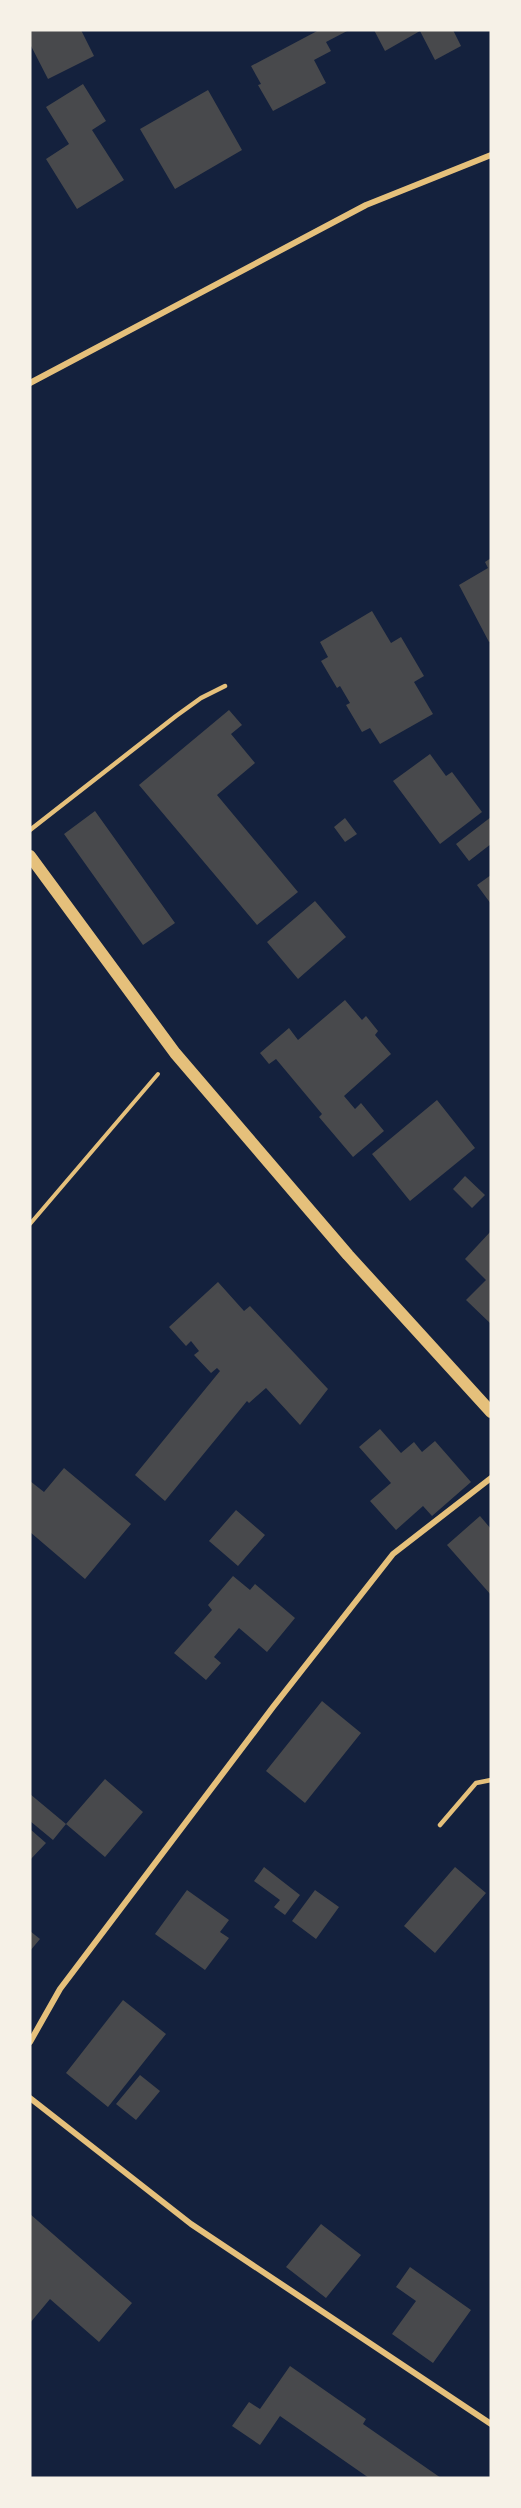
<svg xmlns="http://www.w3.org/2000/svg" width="521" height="2508" font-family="Poppins,sans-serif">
  <rect width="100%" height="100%" fill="#14213d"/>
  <path fill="#48494c" d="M30 30H81L94 56 48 79 30 44Z
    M319 30H349L326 42 331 51 314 60 326 83 273 111 258 85 261 84 251 66Z
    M374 30H453L461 46 435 60 420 31 385 51Z
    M83 84 106 121 92 130 124 180 77 209 46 159 69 144 46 107Z
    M208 90 242 150 175 189 140 129Z
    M491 558V641L489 642 459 585 488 568 485 562Z
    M372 611 391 643 401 637 424 676 414 682 433 714 380 744 370 728 362 732 346 705 350 703 340 686 337 688 321 661 328 657 320 642Z
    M229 710 242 725 231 734 255 763 217 795 298 892 257 925 139 785Z
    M430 754 446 776 452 772 482 812 440 844 393 781Z
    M95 811 175 923 143 945 64 834Z
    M491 817V844L469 861 456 844Z
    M345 818 357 834 345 842 334 827Z
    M491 875V904L477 885Z
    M315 901 346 937 298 979 267 942Z
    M345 1000 362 1020 366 1016 378 1031 375 1035 391 1054 344 1096 355 1109 361 1103 384 1131 353 1157 319 1117 322 1114 276 1059 269 1064 260 1053 289 1028 298 1040Z
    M437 1100 475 1148 410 1201 372 1154Z
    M465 1176 485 1195 472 1208 453 1189Z
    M491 1231V1324L466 1300 486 1280 465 1259Z
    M218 1282 244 1311 250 1306 328 1389 300 1425 266 1388 249 1403 247 1401 165 1501 135 1475 220 1371 217 1368 211 1373 194 1355 199 1351 191 1341 186 1346 169 1327Z
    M380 1429 401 1453 414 1442 422 1452 435 1441 471 1482 432 1516 423 1506 396 1530 370 1501 391 1483 359 1447Z
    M64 1468 131 1524 85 1579 30 1532V1481L44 1492Z
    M236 1510 265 1535 238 1566 209 1541Z
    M480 1516 491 1529V1595L447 1545Z
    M233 1576 250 1590 255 1584 295 1618 267 1652 239 1628 214 1657 221 1663 206 1680 174 1653 212 1610 208 1605Z
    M322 1701 361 1733 305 1803 266 1771Z
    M105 1779 143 1812 105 1857 66 1824Z
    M30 1794 66 1824 53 1840 30 1821Z
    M30 1829 46 1843 30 1860Z
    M264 1867 300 1895 285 1915 274 1907 280 1900 254 1881Z
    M455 1867 486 1893 435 1953 404 1926Z
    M187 1890 229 1920 220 1932 229 1938 205 1970 155 1934Z
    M315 1890 339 1907 316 1939 292 1921Z
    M30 1931 40 1939 30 1951Z
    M123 2000 166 2034 108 2107 66 2073Z
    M140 2075 160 2091 136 2120 116 2104Z
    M30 2214 132 2303 99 2342 50 2299 30 2323Z
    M321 2224 361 2255 326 2298 286 2267Z
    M410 2267 471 2310 433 2363 392 2334 416 2301 396 2287Z
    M290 2366 366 2419 363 2424 441 2478H369L280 2416 260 2445 232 2426 249 2402 260 2409Z"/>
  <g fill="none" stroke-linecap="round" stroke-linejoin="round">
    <path stroke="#e5c07b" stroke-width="4" d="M30 1224 158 1074"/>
    <path stroke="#e5c07b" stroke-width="4.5" d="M30 830 176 716 201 698 225 686
      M440 1825 476 1783 491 1780"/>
    <path stroke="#e5c07b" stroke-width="6" d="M30 383 366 205 491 155
      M30 2042 60 1989 273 1707 393 1554 491 1478
      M30 2098 191 2224 491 2424"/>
    <path stroke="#e5c07b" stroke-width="12" d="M30 856 175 1053 348 1255 491 1412"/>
  </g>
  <rect width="521" height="2508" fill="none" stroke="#f6f1e7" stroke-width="63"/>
</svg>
